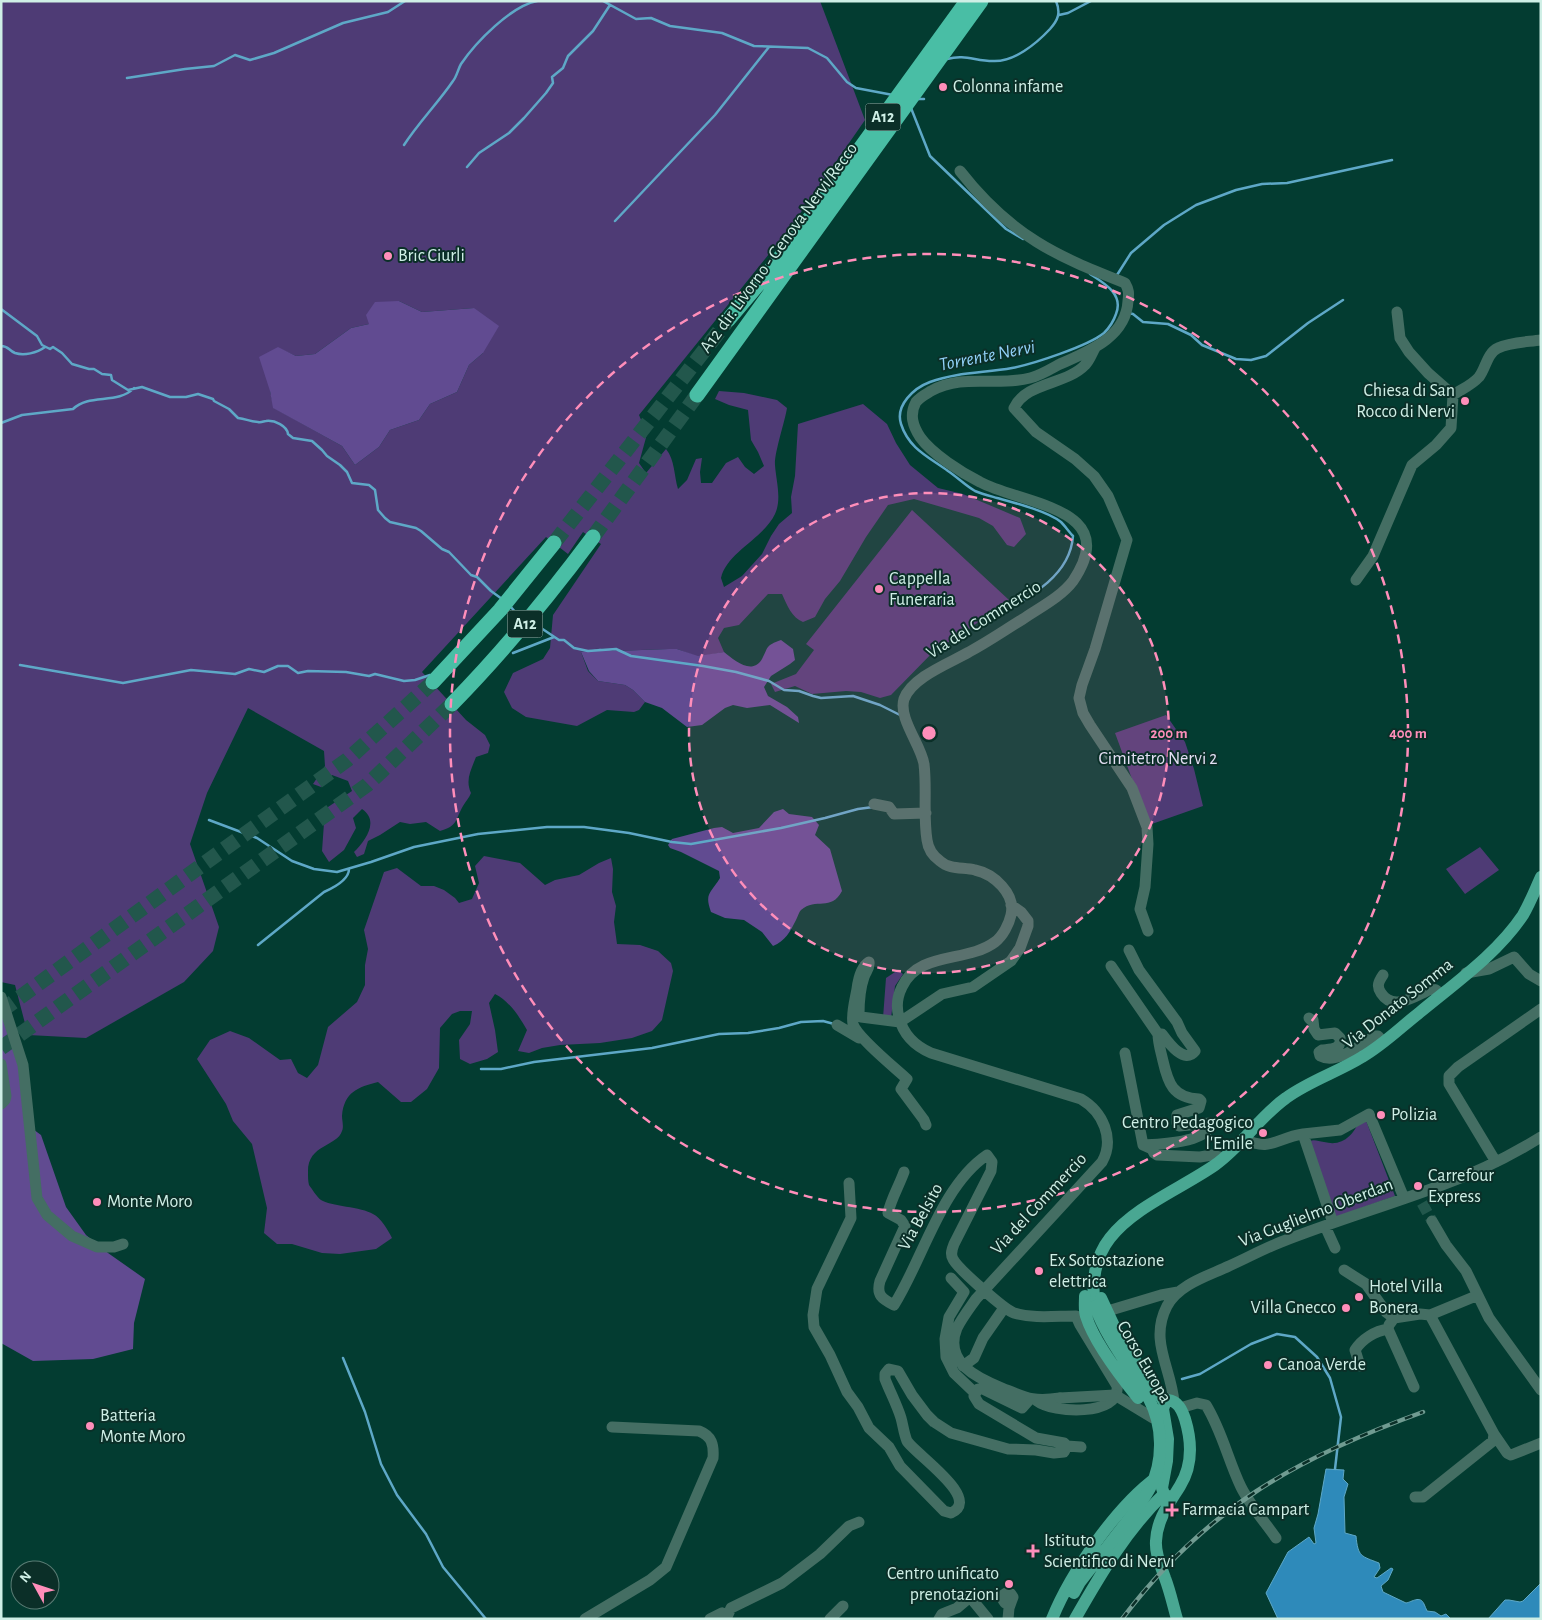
<svg xmlns="http://www.w3.org/2000/svg" width="1542" height="1620" font-family="'Alegreya Sans',sans-serif">
  <rect width="100%" height="100%" fill="#033c31"/>
  <path fill="#4e3b75" fill-rule="evenodd" d="M1 1H820L865 120 790 228 639 415 647 434 639 463 646 473 666 449C675 460 674 476 678 489L687 480 696 459 702 458 700 472 701 483H712L726 463 738 457 745 467 754 474 764 466 758 452 751 440 748 410 729 405 715 399 719 391 744 393 777 400 787 408C785 421 774 454 775 465 776 480 782 499 775 514 763 539 727 552 721 578L724 587 742 576 762 554 771 536 779 524 792 513 791 497 795 476 798 424 863 404 887 424 896 443 910 465 938 488 963 494 1020 518 1026 534 1014 547 1007 545 993 526 979 518 914 499 888 505 866 537 840 581 825 599 815 617 803 622C792 618 787 605 782 594H768L739 625 724 628 718 638 724 652 698 657 677 649H669L614 651 600 648 581 652 588 671 598 681 625 685 633 690 645 702 639 710 634 712 607 710 577 726 526 717 512 708 504 692 513 673 543 659 550 648 553 615 601 544 583 532 568 554 546 537 422 672 466 720 485 735 490 745 488 753 476 757C471 770 465 780 471 793 469 798 466 801 463 806 455 820 458 826 440 831L426 822 410 824 400 822 380 835 368 841 364 854 357 857 354 852C365 841 380 821 362 809L353 818 356 828 344 850 329 862 322 851 325 809 352 791 348 781 332 775 321 787 313 784 325 766 324 751 248 708 207 793 190 844 219 927 213 951 184 982 86 1038 28 1035 15 985 1 982ZM399 301 422 312 474 308 483 353 469 365 457 392 430 404 419 420 390 430 379 447 355 465 342 446 274 408 270 391 278 348 296 356 315 354 351 328 369 324Z
    M912 510 1009 600 955 639 938 647 891 695 880 698 861 692 846 691 812 694 795 686 775 692 771 684 796 674 814 650 806 644Z
    M1166 715 1185 742 1194 769 1203 806 1149 825 1115 733Z
    M1480 847 1499 870 1465 894 1446 869Z
    M484 856 520 863 545 885 555 880 579 875 599 863 611 858 613 869 612 892 616 906 614 922 617 944 640 945 658 951 671 963 673 971 662 1020 652 1031 632 1038 600 1043 560 1045 542 1048 529 1053 518 1051 527 1030C519 1016 509 1001 495 994L489 1003 495 1030 498 1052 487 1059 470 1064 460 1059 459 1040 470 1024 472 1011H460L452 1014 440 1028 439 1068 427 1089 411 1102H401L378 1082C358 1087 344 1092 342 1116 342 1120 344 1127 342 1131 337 1147 307 1144 308 1173 308 1177 308 1181 309 1185 312 1189 317 1197 321 1200 330 1206 362 1207 373 1214 381 1218 388 1230 392 1238L376 1249 340 1254 322 1253 292 1244H277L264 1233 267 1208 252 1144 233 1121 226 1104 197 1059 210 1040 230 1031 249 1038 280 1060 291 1059 298 1073 307 1078 318 1065 328 1027 357 1002 365 985V965L368 949 364 930 384 872 397 868 421 886H434L444 890 455 898 459 903 472 899 479 883 475 866Z
    M898 970 903 974 895 986 891 1018H883L886 978Z
    M1365 1118 1395 1196 1336 1217 1309 1141C1315 1139 1318 1141 1324 1142 1343 1147 1353 1135 1360 1120Z"/>
  <path fill="#614b91" d="M399 301 422 312 474 308 499 326 483 353 469 365 457 392 430 404 419 420 390 430 379 447 355 465 342 446 273 408 270 391 259 357 278 347 296 356 315 354 351 328 369 324 366 315 375 302Z
    M781 640 793 649 795 660 790 664 771 676 764 687 768 696 787 707 798 717 799 723 770 705 747 708 733 705 725 708 702 725 687 727 662 708 645 702 633 690 625 685 598 681 589 671 581 652 600 648 614 651 669 649H677L698 656 724 652C734 660 752 676 762 659 769 646 765 646 781 640Z
    M783 809 789 814 812 817 819 825 815 835 830 849 842 891C831 912 816 897 801 910 799 912 798 916 796 920 790 932 785 941 773 946L762 932 744 920 725 918 711 912C704 893 711 893 720 878L719 871 681 852 670 848 668 845 672 839 714 828 722 827 733 833 759 828 774 812Z
    M1 1013 18 1063 26 1124 41 1135 66 1207 86 1235 108 1253 145 1279 134 1323 133 1349 93 1359 33 1361 1 1343Z"/>
  <path fill="#2e8aba" stroke="#5ea8c7" d="M1326 1469 1344 1470 1343 1479 1348 1484 1344 1497 1345 1533 1356 1536C1358 1557 1361 1556 1379 1563L1380 1568 1374 1577 1377 1578 1391 1568 1393 1569 1388 1580 1381 1586 1383 1592 1406 1603C1412 1602 1420 1595 1424 1604 1425 1606 1426 1609 1427 1611L1435 1612 1441 1616 1446 1614 1451 1619H1278L1266 1593 1288 1552 1309 1537 1314 1544 1316 1543 1314 1528 1318 1514Z
    M1541 1583V1619H1488L1505 1600H1509L1520 1602 1523 1601Z"/>
  <g fill="none" stroke-linecap="round" stroke-linejoin="round">
    <path stroke="#5ea8c7" stroke-width="2.5" d="M603 1 636 19 651 18 670 26 722 33 754 46 808 48 827 58 847 82 856 88 893 95
      M1059 15 1068 13 1091 1
      M947 59C965 54 975 61 993 61 1014 62 1036 44 1050 29 1058 20 1061 13 1056 1
      M127 78 185 69 214 66 235 55 250 60 274 53 343 23 388 12 405 1
      M916 99H924
      M911 108 930 156 1006 229 1023 239
      M404 145C419 122 438 103 453 81 457 76 458 69 461 64 476 42 511 6 537 1
      M467 167 479 153 509 133 524 118 546 93 553 83 552 77 563 68 568 56 593 31 610 5
      M615 221 715 115 769 47
      M1117 275 1131 253 1164 225 1196 205 1236 190 1262 184 1287 183 1392 160
      M1 309 37 336 42 345 50 349 53 347 62 353 72 364 89 369H94L102 374 111 375 112 380 128 390 142 387 170 397H186L198 394 213 399 214 401 229 409 238 418C246 419 252 422 258 422 261 423 264 421 266 421 275 420 287 426 288 434L293 438 312 441 322 450 327 456 340 465 347 472 352 483 369 485 375 490 378 510 385 518 390 522 416 528 421 531 442 549 449 552 471 575 477 577 491 591 502 599
      M1128 313 1133 314 1143 322 1168 324 1191 335 1202 345 1236 359 1251 360 1266 356 1308 323 1343 300
      M1 346C9 346 8 350 15 353 24 356 37 353 45 347
      M1 423 22 415 73 409C89 393 118 405 134 388
      M510 606 517 614 523 616
      M988 620C1021 601 1070 580 1073 536 1069 532 1065 526 1061 522 1047 511 1015 503 997 498 990 496 982 494 975 491 966 486 957 477 948 471 929 457 909 449 901 424 895 405 914 388 930 382 957 372 985 373 1012 368 1033 364 1088 346 1104 333 1109 328 1114 320 1116 314 1124 294 1104 283 1090 274
      M532 622 559 640H564L574 648 588 651 616 649 631 656 703 666 736 672 769 681 784 690 799 691 813 696 821 698 853 696 880 705 900 715
      M513 653 554 637
      M20 665 123 683 191 670 235 674 249 669 264 672 278 666H288L298 673 308 671 346 672 369 676 375 674 404 681 415 680 430 675
      M209 820 257 838 292 861 314 869 337 872 371 862 414 847 478 834 547 827H584L629 833 672 842 691 844 781 828 825 818 858 809 873 807
      M258 945 324 892C333 888 349 880 349 869
      M481 1069H501L534 1062 652 1048 719 1034 748 1033 779 1028 801 1022 823 1021 834 1024
      M343 1358 365 1412 381 1464 397 1495 426 1534 443 1567 486 1619
      M1182 1379 1200 1374 1251 1344 1277 1334 1295 1337 1317 1357 1330 1378 1341 1417 1335 1469"/>
    <path stroke="#22574c" stroke-width="11" stroke-dasharray="11 5.5" stroke-linecap="butt" d="M1422 1203 1432 1221"/>
    <path stroke="#22574c" stroke-width="15" stroke-dasharray="15 8" stroke-linecap="butt" d="M593 537 697 395
      M554 543 728 320
      M1 1011 347 760 433 682
      M1 1048 367 785 452 704"/>
    <path stroke="#446e63" stroke-width="11" d="M960 171C981 198 1008 224 1037 242 1064 259 1095 271 1125 283 1129 290 1129 293 1128 301 1126 338 1087 352 1058 365 1049 370 1039 376 1030 378 996 387 964 373 931 391 926 394 920 397 916 402 909 415 913 426 920 437 932 454 962 473 980 482 1023 505 1123 507 1073 581 1061 597 1039 608 1023 619 1005 630 988 642 969 652 950 663 912 677 904 699 898 718 921 745 924 764 927 789 923 815 927 840 928 848 933 856 940 861 950 870 963 867 975 870 994 874 1016 894 1011 915 1009 924 1003 936 995 942 967 963 918 951 902 987 897 997 896 1007 899 1017 903 1034 915 1046 931 1053L1081 1099C1103 1112 1115 1139 1102 1162L976 1299C969 1309 962 1318 957 1328 943 1362 977 1378 1002 1388 1027 1398 1033 1402 1060 1398
      M1095 348C1092 353 1090 360 1085 365 1066 385 1026 382 1014 408L1036 432 1075 459 1094 476 1108 496 1127 540 1095 649 1082 685 1079 698 1083 713 1090 725 1132 788 1147 827 1148 844 1145 887 1140 909 1148 931
      M1453 395C1462 389 1472 385 1479 377 1486 368 1487 353 1498 348 1510 342 1527 342 1541 340
      M1356 580 1373 556 1412 465 1436 445 1451 428 1453 395 1428 373 1409 352 1400 338 1397 312
      M874 804 889 807 894 814 926 813
      M1129 950 1139 970 1177 1022 1182 1033 1195 1051C1184 1065 1168 1042 1162 1034H1158C1158 1043 1161 1052 1163 1061 1168 1083 1173 1098 1199 1099L1201 1101 1199 1108 1177 1115V1123L1179 1126 1210 1123V1127C1201 1143 1160 1144 1143 1145L1152 1149 1154 1153 1157 1155 1200 1157 1212 1155 1224 1158
      M1111 966 1158 1034
      M1466 973 1489 969 1514 957 1529 974 1541 981
      M1383 975C1379 981 1376 986 1381 993 1393 1012 1415 996 1431 989L1436 990 1441 994
      M1 997 23 1065 37 1198 47 1215 72 1236 97 1247H114L123 1244
      M1309 1018 1311 1020H1313L1314 1029 1318 1035 1335 1033 1340 1038C1342 1050 1330 1049 1322 1050L1319 1052 1320 1056C1337 1065 1360 1045 1375 1036H1378L1383 1042
      M837 1025 859 1038
      M1125 1053 1143 1145
      M1 1064 6 1096 5 1100 1 1104
      M926 1125 924 1120 901 1089 907 1079C895 1068 857 1037 853 1024 851 1014 855 1000 857 989 858 981 861 967 869 962 870 968 866 971 864 977 860 988 859 1003 859 1015L861 1017 900 1022 942 994 973 987 1011 961 1020 948 1028 926V921L1021 912 1011 905
      M1244 1139C1271 1152 1276 1138 1303 1134
      M1496 1162 1449 1084V1076L1458 1067 1541 1009
      M904 1172C899 1186 891 1199 888 1213L901 1220 905 1226 880 1281C876 1295 882 1299 894 1305 923 1259 941 1186 987 1155L992 1162 991 1171 954 1244C952 1249 950 1254 953 1259 957 1268 1005 1310 1014 1313 1033 1319 1056 1316 1076 1316L1080 1325 1117 1386C1121 1417 1052 1413 1037 1401
      M849 1183 851 1218 817 1289 813 1315 814 1327 830 1355 847 1392 858 1407 869 1428 889 1447 900 1466 944 1511 951 1513C983 1499 915 1454 907 1441 904 1434 903 1425 901 1418 897 1405 890 1392 885 1379V1374L889 1369 898 1371 912 1395 927 1415 934 1422 951 1433 1008 1449 1036 1450 1054 1453 1064 1452 1067 1446 1064 1443 1036 1438 979 1404 974 1396 978 1389H983L1022 1408 1030 1399
      M1432 1221 1446 1245 1466 1271 1489 1318 1541 1390
      M1333 1223 1303 1134 1340 1130 1369 1114 1404 1198
      M1325 1226 1335 1248
      M1344 1270 1366 1284 1386 1312 1394 1318
      M951 1278 964 1292 949 1317 945 1339 946 1357 954 1373 975 1393
      M1111 1310 1161 1295 1178 1292
      M963 1366 974 1358 983 1338 1004 1308
      M1360 1366 1355 1350C1362 1339 1375 1331 1388 1329
      M1414 1387 1388 1329 1389 1325 1394 1318 1420 1314 1430 1315 1476 1296
      M1174 1402C1171 1367 1149 1341 1167 1306 1179 1284 1208 1276 1229 1266 1247 1258 1263 1249 1281 1242 1334 1221 1389 1205 1442 1185 1476 1173 1510 1156 1541 1137
      M1180 1408 1197 1403 1206 1405C1222 1431 1228 1460 1241 1487 1250 1505 1264 1521 1276 1538
      M1494 1434 1507 1453 1511 1455 1541 1443
      M1067 1446 1081 1447
      M1415 1497H1423L1493 1441 1494 1434 1430 1315
      M585 1619 650 1580 666 1567 713 1458C714 1445 712 1436 699 1431L612 1427
      M710 1619 722 1613 726 1619
      M726 1619 731 1608 782 1583 820 1554 849 1526 859 1522
      M830 1619 843 1606
      M939 1619 942 1614 957 1608 970 1597 988 1619
      M1008 1619 1009 1608 1013 1597 1011 1594 1006 1593 1003 1595V1600L1005 1603 1010 1604"/>
    <path stroke="#49a792" stroke-width="12" d="M1095 1306C1091 1283 1095 1257 1110 1238 1134 1207 1182 1188 1215 1165 1242 1146 1259 1117 1286 1098 1309 1081 1338 1072 1362 1057 1383 1045 1401 1027 1419 1013 1455 983 1497 954 1523 915 1530 903 1535 890 1541 877
      M1140 1368 1165 1403
      M1171 1498 1164 1494 1162 1488 1167 1461 1168 1439 1163 1409 1165 1403 1168 1400C1178 1401 1182 1410 1185 1419 1192 1442 1193 1465 1180 1486 1169 1504 1157 1519 1156 1541 1155 1554 1161 1566 1165 1578 1170 1591 1173 1605 1177 1619
      M1074 1593 1080 1582 1105 1550
      M1052 1619C1071 1572 1117 1506 1157 1477
      M1075 1619C1100 1575 1127 1529 1164 1494"/>
    <path stroke="#49bea5" stroke-width="15" d="M728 320 772 268 799 233 967 1
      M697 395 981 1
      M433 682 500 610 554 543
      M452 704C503 652 549 596 593 537"/>
    <g stroke="#709b91" stroke-width="4.5">
      <path id="rail" d="M1122 1619C1205 1509 1296 1458 1423 1412"/>
    </g>
    <use href="#rail" stroke="#0b2f28" stroke-width="2.5" stroke-dasharray="8" stroke-linecap="butt"/>
    <path stroke="#446e63" stroke-width="11" d="M1060 1398 1115 1395 1153 1418"/>
    <path stroke="#49a792" stroke-width="12" d="M1085 1296C1085 1303 1084 1310 1086 1316 1094 1342 1121 1377 1138 1398
      M1101 1298 1115 1328 1140 1368
      M1095 1306C1107 1340 1131 1368 1149 1399 1163 1425 1164 1461 1150 1488 1140 1507 1118 1532 1105 1550"/>
  </g>
  <circle cx="929" cy="733" r="240" fill="#ff8eba" fill-opacity=".12"/>
  <g fill="none" stroke="#ff8eba" stroke-width="2.5" stroke-dasharray="9 6">
    <circle cx="929" cy="733" r="240"/>
    <circle cx="929" cy="733" r="479"/>
  </g>
  <g fill="#ff8eba" stroke="#0b2f28" stroke-width="2">
    <circle cx="943" cy="87" r="5"/>
    <circle cx="388" cy="256" r="5"/>
    <circle cx="1465" cy="401" r="5"/>
    <circle cx="879" cy="589" r="5"/>
    <circle cx="1381" cy="1115" r="5"/>
    <circle cx="1263" cy="1133" r="5"/>
    <circle cx="1418" cy="1186" r="5"/>
    <circle cx="97" cy="1202" r="5"/>
    <circle cx="1039" cy="1271" r="5"/>
    <circle cx="1359" cy="1297" r="5"/>
    <circle cx="1346" cy="1308" r="5"/>
    <circle cx="1268" cy="1365" r="5"/>
    <circle cx="90" cy="1426" r="5"/>
    <path d="M1169.5 1502.5h5v5h5v5h-5v5h-5v-5h-5v-5h5z"/>
    <path d="M1030.5 1543.5h5v5h5v5h-5v5h-5v-5h-5v-5h5z"/>
    <circle cx="1009" cy="1584" r="5"/>
  </g>
  <g text-anchor="middle" dominant-baseline="central" stroke-width="4" stroke-linejoin="round" paint-order="stroke">
    <g fill="#0b2f28" stroke="#94b5ad" stroke-width="1">
      <rect x="865.5" y="103.5" width="35" height="27" rx="4"/>
      <rect x="507.5" y="610.5" width="35" height="27" rx="4"/>
    </g>
    <g font-size="16" font-weight="bold" fill="#cfefe6">
      <text x="883" y="117">A12</text>
      <text x="525" y="624">A12</text>
    </g>
    <g font-size="18" fill="#cfefe6" stroke="#0b2f28" text-anchor="start">
      <text x="953" y="87">Colonna infame</text>
      <text x="398" y="256">Bric Ciurli</text>
      <text x="1455" y="391" text-anchor="end">Chiesa di San<tspan x="1455" dy="21">Rocco di Nervi</tspan></text>
      <text x="889" y="579">Cappella<tspan x="889" dy="21">Funeraria</tspan></text>
      <text x="1391" y="1115">Polizia</text>
      <text x="1253" y="1123" text-anchor="end">Centro Pedagogico<tspan x="1253" dy="21">l'Emile</tspan></text>
      <text x="1428" y="1176">Carrefour<tspan x="1428" dy="21">Express</tspan></text>
      <text x="107" y="1202">Monte Moro</text>
      <text x="1049" y="1261">Ex Sottostazione<tspan x="1049" dy="21">elettrica</tspan></text>
      <text x="1369" y="1287">Hotel Villa<tspan x="1369" dy="21">Bonera</tspan></text>
      <text x="1336" y="1308" text-anchor="end">Villa Gnecco</text>
      <text x="1278" y="1365">Canoa Verde</text>
      <text x="100" y="1416">Batteria<tspan x="100" dy="21">Monte Moro</tspan></text>
      <text x="1182" y="1510">Farmacia Campart</text>
      <text x="1044" y="1541">Istituto<tspan x="1044" dy="21">Scientifico di Nervi</tspan></text>
      <text x="999" y="1574" text-anchor="end">Centro unificato<tspan x="999" dy="21">prenotazioni</tspan></text>
    </g>
    <g font-size="18" fill="#cfefe6" stroke="#0b2f28">
      <text transform="translate(779 248) rotate(-54)">A12 dir. Livorno - Genova Nervi/Recco</text>
      <text transform="translate(984 620) rotate(-32)">Via del Commercio</text>
      <text transform="translate(1398 1004) rotate(-38)">Via Donato Somma</text>
      <text transform="translate(1039 1204) rotate(-47)">Via del Commercio</text>
      <text transform="translate(1316 1213) rotate(-21)">Via Guglielmo Oberdan</text>
      <text transform="translate(921 1217) rotate(-61)">Via Belsito</text>
      <text transform="translate(1144 1362) rotate(60)">Corso Europa</text>
    </g>
    <g font-size="18" fill="#e4dff4" stroke="#0b2f28">
      <text x="1158" y="759">Cimitetro Nervi 2</text>
    </g>
    <g font-size="19" font-style="italic" fill="#92d1f9" stroke="#0b2f28">
      <text transform="translate(987 356) rotate(-11)">Torrente Nervi</text>
    </g>
  </g>
  <circle cx="929" cy="733" r="8" fill="#ff8eba" stroke="#0b2f28" stroke-width="2.5"/>
  <g font-size="15" text-anchor="middle" font-weight="bold" fill="#ff8eba" stroke="#0b2f28" stroke-width="4" stroke-linejoin="round" paint-order="stroke">
    <text x="1169" y="738">200 m</text>
    <text x="1408" y="738">400 m</text>
  </g>
  <rect width="1542" height="1620" fill="none" stroke="#cfefe6" stroke-width="5"/>
  <g transform="translate(35 1585) rotate(310)"><circle r="24" fill="#0b2f28" stroke="#597c74"/>
  <path d="M0-4L9 19L0 12L-9 19Z" fill="#ff8eba"/>
  <text y="-8" font-size="14" font-weight="bold" text-anchor="middle" fill="#cfefe6">N</text>
  </g>
</svg>
